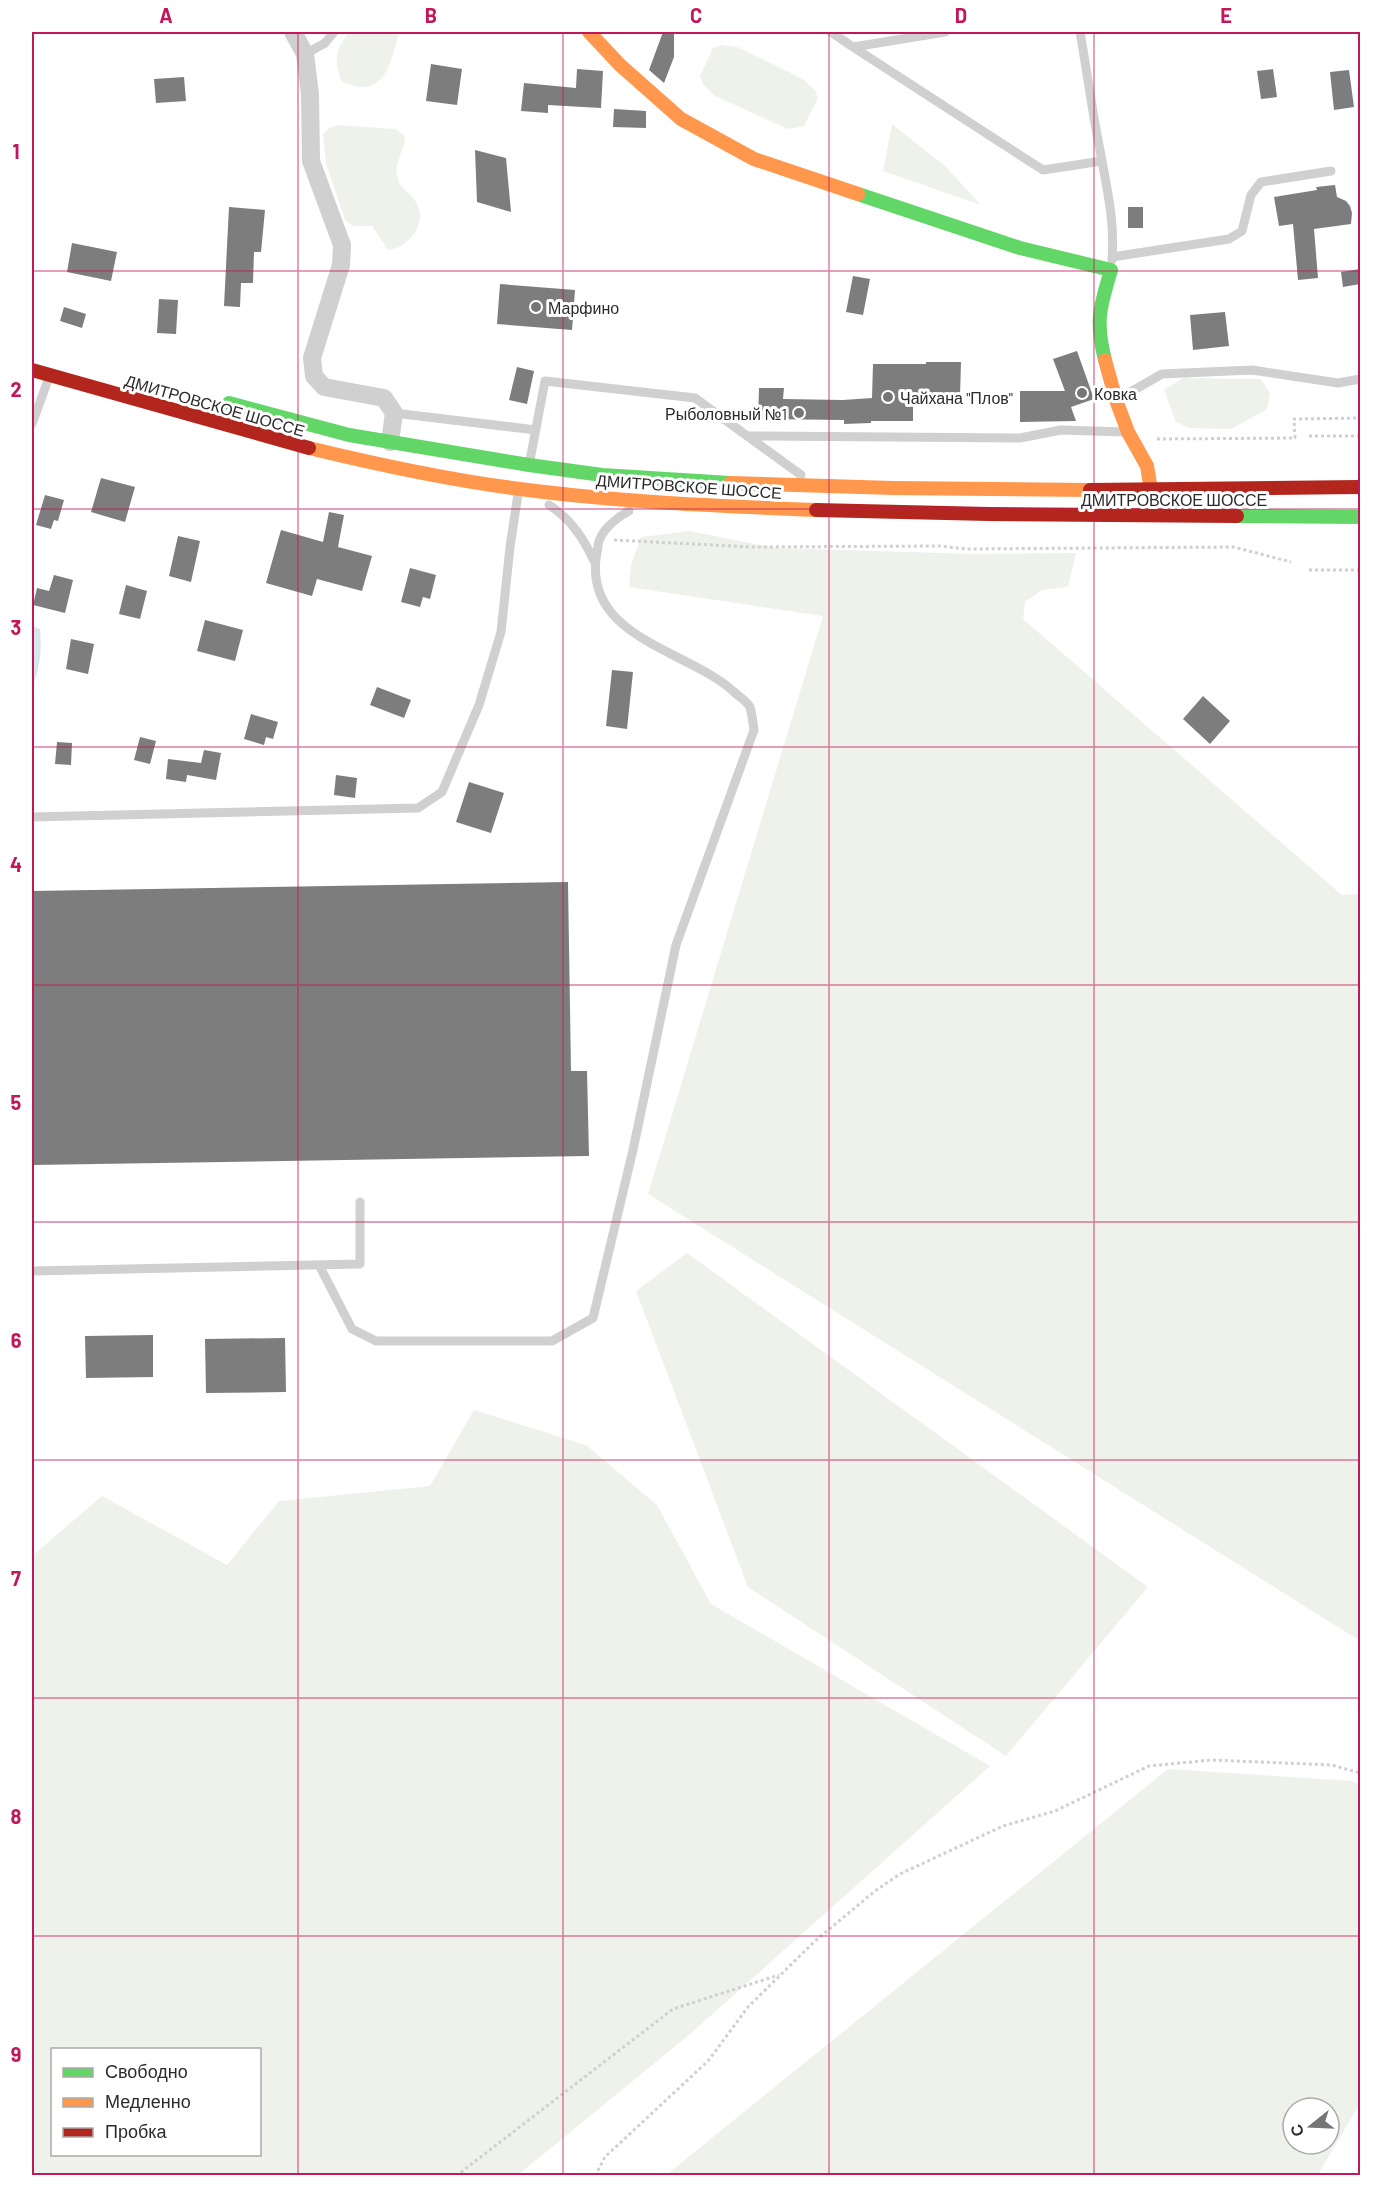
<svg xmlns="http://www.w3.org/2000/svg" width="1392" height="2207" font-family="Barlow,sans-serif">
  <rect width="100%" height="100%" fill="#fff"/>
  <path fill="#eff2eb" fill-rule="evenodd" d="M349 32H400C392 52 389 90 359 87 353 86 347 83 341 81 334 58 335 51 349 32Z
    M721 45 737 47 803 79 815 90 818 98 804 126 788 129 781 126 715 96 703 84 700 76 713 48Z
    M892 124 946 167 981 205 883 171Z
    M338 125 395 129 405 136C405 151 394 161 397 176 400 189 406 189 413 198 431 219 411 247 388 250L372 226H353L345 220 326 163 323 134 329 128Z
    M1183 378 1261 379 1270 393 1267 409 1231 429 1189 428 1176 422 1164 390Z
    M689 531 776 548 975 554 1076 553 1068 587 1042 590 1025 602 1023 619 1342 895 1360 894V1641L648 1194 823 616 629 587 631 565 641 537Z
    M687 1253 1148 1587 1006 1756 748 1587 636 1291Z
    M474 1410 586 1445 657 1505 711 1604 990 1766 689 2035 518 2175H32V1556L102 1496 227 1565 279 1501 430 1486ZM52 2050H260V2154H52Z
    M1168 1769 1352 1781 1360 1784V2103L1318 2175H666ZM1293 2108H1329V2144H1293Z"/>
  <path fill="#d8e6ee" d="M32 626 40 629C42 650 40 669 32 688Z"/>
  <path fill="#7d7d7d" d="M663 32H674V57L664 83 649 70Z
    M431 64 462 69 457 105 426 101Z
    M577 69 603 71 601 108 548 105V113L521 111 524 83 576 88Z
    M1273 69 1277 97 1261 99 1257 71Z
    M1349 70 1354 107 1334 110 1330 72Z
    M184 77 186 101 156 103 154 79Z
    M614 109 646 111V128L613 127Z
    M475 150 506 158 511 212 477 202Z
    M1335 185 1337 197 1346 201 1350 206 1352 213 1351 224 1314 229 1318 278 1298 280 1293 224 1279 226 1274 197 1317 190 1316 187Z
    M229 207 265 210 261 252H254L253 283H241L240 307 224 306Z
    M1128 207H1143V228H1128Z
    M72 243 117 252 111 281 67 272Z
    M1360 269V284L1343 287 1341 272Z
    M853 276 870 279 863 315 846 312Z
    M500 284 575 290 572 330 497 324Z
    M159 299 178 300 176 334 157 333Z
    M64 307 86 314 82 328 60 321Z
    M1225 312 1229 346 1193 350 1190 315Z
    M1077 351 1094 399 1071 407 1076 421 1020 422V391H1065L1053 359Z
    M926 362H961L960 396H913V421H871V423L844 424V420L758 419 759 388H784L783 399 843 400 872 398 873 364H926Z
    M517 367 534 371 527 404 509 400Z
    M101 478 135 487 125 522 91 512Z
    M45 495 64 500 58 521 54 520 51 529 36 525Z
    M329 512 344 515 338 547 372 556 362 591 317 579 312 596 266 583 281 530 323 542Z
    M178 536 200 541 191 582 169 576Z
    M410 568 436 575 430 599 423 597 420 607 401 602Z
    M54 575 73 580 65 613 33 605 37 588 49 591Z
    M126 585 147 591 140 619 119 614Z
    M205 620 243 630 235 661 197 651Z
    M71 639 94 644 88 674 66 669Z
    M612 670 633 672 627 729 606 726Z
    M377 687 411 700 404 718 370 705Z
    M1203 696 1230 721 1210 744 1183 719Z
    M251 714 278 722 273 739 266 737 264 745 244 739Z
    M140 737 156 741 150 764 134 760Z
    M57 742 72 743 71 765 55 764Z
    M204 750 221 753 216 780 187 775 186 782 166 779 168 759 201 763Z
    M336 775 357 778 355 798 334 795Z
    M469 782 504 793 491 833 456 822Z
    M568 882 571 1071H587L589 1156 32 1165V891Z
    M153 1335V1377L86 1378 85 1336Z
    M285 1338 286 1392 206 1393 205 1339Z"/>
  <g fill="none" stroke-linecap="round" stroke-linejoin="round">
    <path stroke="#d0d0d0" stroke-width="3" stroke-dasharray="3 3" stroke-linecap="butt" d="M1309 436H1360
      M1157 439 1295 438 1294 419 1360 418
      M614 540 752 547 939 546 966 549 1234 547 1291 562
      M1309 570H1360
      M456 2176 673 2009 779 1975
      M595 2176 605 2157 708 2061 748 2007 815 1941 875 1891 900 1874 1003 1826 1055 1811 1149 1766 1212 1760 1332 1765 1360 1773"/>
    <path stroke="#d0d0d0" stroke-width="9" d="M831 32 853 47 945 32
      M1080 32C1087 71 1092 111 1100 150 1107 190 1115 220 1112 260
      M853 47 1043 170 1102 161
      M305 54 325 43 334 32
      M1112 257 1229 239 1242 231 1251 195 1261 182 1331 171
      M1118 399 1162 374 1252 370 1338 383 1360 379
      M394 413 536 430
      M32 424 48 380
      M747 436 1020 438 1061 430 1125 432
      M530 460 545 381 695 398 801 475
      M549 505C571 519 584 539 595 563
      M32 817 418 808 442 792 479 705 501 632 510 547 518 494
      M319 1265 352 1329 376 1341H552L593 1318 633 1150 676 945 754 730C753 723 752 714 750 707 747 701 738 696 733 691 686 649 581 637 597 552 598 548 598 542 600 539 604 528 619 516 629 511
      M32 1271 360 1264V1202"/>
    <path stroke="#d0d0d0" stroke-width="18" d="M293 32 305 54 310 95 311 161 342 245 341 265 312 358 314 376 324 387 384 398 394 413 390 442"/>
    <path stroke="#63d668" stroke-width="14" d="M858 194 1020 248 1111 270C1100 307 1095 321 1105 360
      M229 403 349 435 529 465 602 475 730 483
      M1237 516 1360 517"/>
    <path stroke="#ff974d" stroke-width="14" d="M589 32 620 65 681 119 754 159 858 194
      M1105 360 1116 400 1128 432 1147 466 1151 490
      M309 448C379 465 449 480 520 489 618 502 717 506 816 510
      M730 483 893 488 1090 490"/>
    <path stroke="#b3261e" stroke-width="14" d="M32 370 309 448
      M1090 490 1360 487
      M816 510 989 514 1237 516"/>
  </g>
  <path fill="none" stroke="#c2185b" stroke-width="1.5" stroke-opacity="0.55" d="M298 32V2176M563 32V2176M829 32V2176M1094 32V2176M32 271H1360M32 509H1360M32 747H1360M32 985H1360M32 1222H1360M32 1460H1360M32 1698H1360M32 1936H1360"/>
  <g fill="#757575" stroke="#fff" stroke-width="2">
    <circle cx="536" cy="307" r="6"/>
    <circle cx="1082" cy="393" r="6"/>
    <circle cx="888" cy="397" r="6"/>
    <circle cx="799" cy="413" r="6"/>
  </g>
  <g text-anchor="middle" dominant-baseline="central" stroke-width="6" stroke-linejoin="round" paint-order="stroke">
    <g font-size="16" fill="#2b2b2b" stroke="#fff" text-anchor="start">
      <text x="548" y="307">Марфино</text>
      <text x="1094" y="393">Ковка</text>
      <text x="900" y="397">Чайхана "Плов"</text>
      <text x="787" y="413" text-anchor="end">Рыболовный №1</text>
    </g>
    <g font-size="16" fill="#2b2b2b" stroke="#fff">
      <text transform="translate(215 405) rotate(16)">ДМИТРОВСКОЕ ШОССЕ</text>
      <text transform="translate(689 486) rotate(4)">ДМИТРОВСКОЕ ШОССЕ</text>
      <text x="1174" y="499">ДМИТРОВСКОЕ ШОССЕ</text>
    </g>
  </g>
  <rect width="1392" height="2207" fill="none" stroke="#ffffff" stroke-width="66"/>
  <rect x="51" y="2048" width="210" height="108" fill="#ffffff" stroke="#aaaaaa" stroke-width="1.5"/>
  <rect x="63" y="2068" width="30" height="9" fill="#63d668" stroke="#aaaaaa" stroke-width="1.5"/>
  <text x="105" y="2078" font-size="18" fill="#2b2b2b">Свободно</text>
  <rect x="63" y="2098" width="30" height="9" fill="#ff974d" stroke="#aaaaaa" stroke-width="1.5"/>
  <text x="105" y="2108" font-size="18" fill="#2b2b2b">Медленно</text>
  <rect x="63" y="2128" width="30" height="9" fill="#b3261e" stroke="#aaaaaa" stroke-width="1.5"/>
  <text x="105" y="2138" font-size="18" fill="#2b2b2b">Пробка</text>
  <g transform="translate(1311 2126) rotate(252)"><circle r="28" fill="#ffffff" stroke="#aaaaaa" stroke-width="1.5"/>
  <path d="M0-4.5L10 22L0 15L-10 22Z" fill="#757575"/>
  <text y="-9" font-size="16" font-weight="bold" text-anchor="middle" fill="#2b2b2b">С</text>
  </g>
  <rect x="33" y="33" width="1326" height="2141" fill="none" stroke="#c2185b" stroke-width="2"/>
  <g font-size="20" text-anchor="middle" font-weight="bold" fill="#c2185b">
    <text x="166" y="23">A</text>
    <text x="431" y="23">B</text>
    <text x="696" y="23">C</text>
    <text x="961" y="23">D</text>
    <text x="1226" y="23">E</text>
    <text x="16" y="159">1</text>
    <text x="16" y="397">2</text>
    <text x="16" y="635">3</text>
    <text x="16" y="872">4</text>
    <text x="16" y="1110">5</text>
    <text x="16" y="1348">6</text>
    <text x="16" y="1586">7</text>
    <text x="16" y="1824">8</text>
    <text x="16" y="2062">9</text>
  </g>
</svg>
